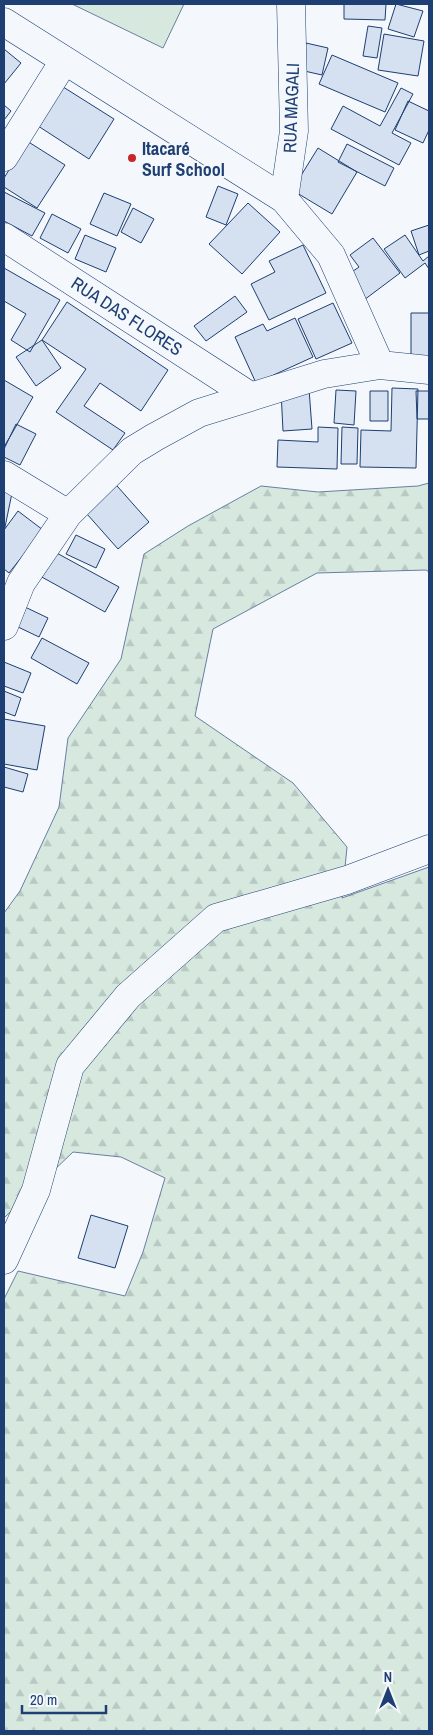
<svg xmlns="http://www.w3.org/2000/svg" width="433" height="1735" font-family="'Archivo Narrow',sans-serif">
  <defs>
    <pattern id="forest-firs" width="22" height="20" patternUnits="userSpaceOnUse" patternTransform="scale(1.25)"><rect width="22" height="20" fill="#d7e8df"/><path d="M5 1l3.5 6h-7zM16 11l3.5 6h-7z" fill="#b8c8c3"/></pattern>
  </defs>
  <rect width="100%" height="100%" fill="#f4f7fb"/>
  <path fill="#d7e8df" stroke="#687fa3" d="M72 4H184L163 48Z"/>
  <path fill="url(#forest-firs)" stroke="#687fa3" d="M429 483V572L426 570 317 573 213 629 195 716 293 783 347 847 342 898 429 867V1731H4V1299L18 1271 125 1296 143 1252 165 1178 121 1157 73 1152 4 1218V913L20 891 59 807 68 738 121 659 144 554 188 526 261 486 318 492 418 486Z"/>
  <path fill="#d5e0f0" stroke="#1d3f73" d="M344 4H386L385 20 344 19Z
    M396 4 423 11 414 37 388 29Z
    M368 26 382 28 377 58 363 56Z
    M384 34 424 41 418 76 378 70Z
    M306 43 328 48 322 75 300 70Z
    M4 49 21 63 4 84Z
    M332 55 398 83 385 112 319 84Z
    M60 85 114 119 89 159 35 124Z
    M401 88 413 94 392 133 411 143 399 165 331 129 343 106 380 126Z
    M408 101 429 111V130L423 143 395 130Z
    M4 105 11 111 4 120Z
    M27 141 65 165 37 208 4 187V178Z
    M347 144 394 168 385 186 338 162Z
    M318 148 357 172 332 214 292 190Z
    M218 186 238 194 226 225 206 217Z
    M4 192 45 213 32 236 4 221Z
    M104 193 131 204 117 236 90 224Z
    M248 203 280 232 242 274 209 244Z
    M133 208 154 219 141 243 121 232Z
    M52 214 81 229 68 253 40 238Z
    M429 225V251L419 255 411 231Z
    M85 235 116 248 106 272 75 259Z
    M405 235 423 261 429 256V269L425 263 405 278 384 249Z
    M373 238 400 273 364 300 346 276 359 267 350 255Z
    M303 245 326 293 269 320 251 284 275 272 269 261Z
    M4 268 60 300 30 352 11 340 26 314 4 301Z
    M235 296 247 312 206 341 194 326Z
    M67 302 168 370 141 411 100 383 84 406 125 433 113 450 56 412 86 369 42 340Z
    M333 303 352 343 316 359 298 319Z
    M411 313H429V361H411Z
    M295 318 313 357 256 383 235 337 263 324 267 331Z
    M42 340 61 368 36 386 16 357Z
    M4 380 33 397 4 447Z
    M392 388 418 389 416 468 360 467 361 430 391 431Z
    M309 389 312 429 283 431 281 391Z
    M336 390 356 391 354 425 334 423Z
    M370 391H388V421H370Z
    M416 391H429V419H417Z
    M16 424 36 434 20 465 4 457V449Z
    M318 427 338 428 337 469 277 467 278 440 318 442Z
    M342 427 358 428 357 464H341Z
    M110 478 149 522 118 549 79 505Z
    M4 491 12 493 4 532Z
    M18 511 43 530 9 573 4 569V530Z
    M76 535 105 549 96 568 66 554Z
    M53 551 119 587 105 612 40 576Z
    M25 607 48 618 39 637 16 626Z
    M42 638 89 663 77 684 31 658Z
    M4 662 31 673 23 693 4 686Z
    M4 691 21 698 15 716 4 712Z
    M4 719 45 726 37 770 4 764Z
    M4 767 28 774 23 792 4 787Z
    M91 1215 128 1226 115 1268 78 1258Z"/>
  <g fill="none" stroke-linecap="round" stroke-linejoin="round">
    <g stroke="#1d3f73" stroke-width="29">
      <path id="minor" d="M291 4 294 131 284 199 331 255 380 365
        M4 22 284 199
        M4 157 64 61
        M4 237 250 396
        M4 475 68 514
        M4 626 21 583 68 514 132 451 155 437 199 413 324 374 380 365 429 370
        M4 1260 36 1190 70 1066 128 996 216 918 347 880 429 849"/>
    </g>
    <use href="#minor" stroke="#f4f7fb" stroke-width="28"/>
  </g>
  <circle fill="#c62828" stroke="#f4f7fb" stroke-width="2" cx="132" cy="158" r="5"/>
  <g text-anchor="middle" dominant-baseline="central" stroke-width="4" stroke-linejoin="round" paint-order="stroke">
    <g font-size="18" fill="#1d3f73" stroke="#f4f7fb">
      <text transform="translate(291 108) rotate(-88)">RUA MAGALI</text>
      <text transform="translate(127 316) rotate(33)">RUA DAS FLORES</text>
    </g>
    <g font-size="18" font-weight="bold" fill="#1d3f73" stroke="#f4f7fb" text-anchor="start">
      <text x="142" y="148">Itacaré<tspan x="142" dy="21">Surf School</tspan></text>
    </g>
  </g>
  <rect width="433" height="1735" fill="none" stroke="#1d3f73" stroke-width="10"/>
  <g transform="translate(388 1690)" stroke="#f4f7fb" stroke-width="4" paint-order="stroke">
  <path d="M0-4L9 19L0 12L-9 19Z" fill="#1d3f73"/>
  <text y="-8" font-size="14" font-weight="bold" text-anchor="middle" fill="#1d3f73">N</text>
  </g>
  <path d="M22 1705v8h84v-8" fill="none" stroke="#1d3f73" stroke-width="2.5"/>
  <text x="30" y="1705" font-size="15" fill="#1d3f73" stroke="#f4f7fb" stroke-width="4" paint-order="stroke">20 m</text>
</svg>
